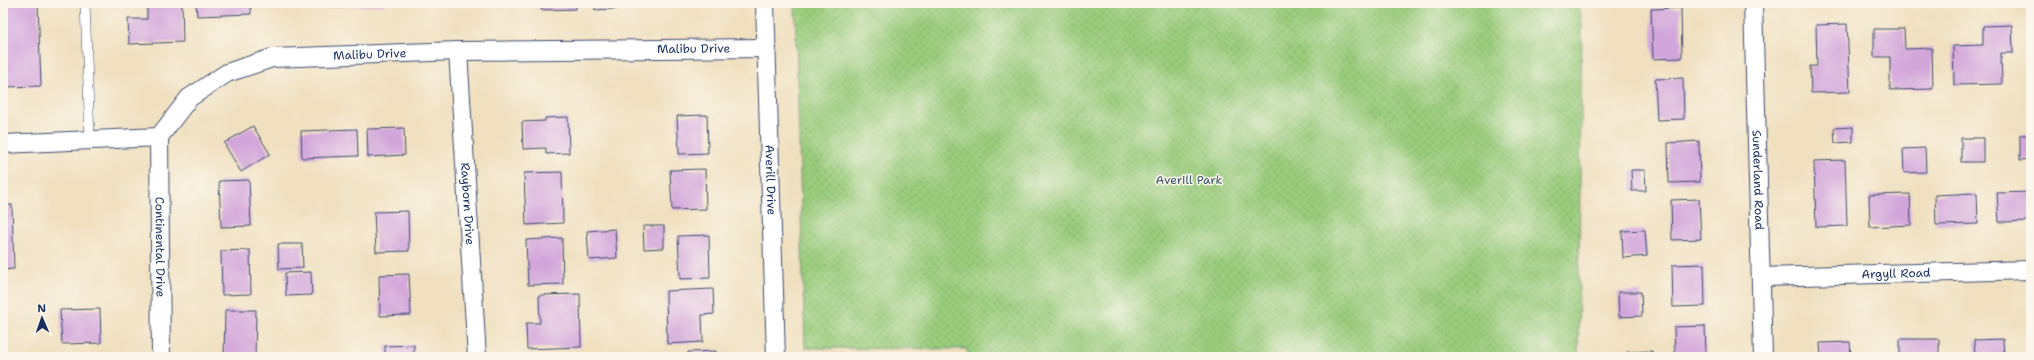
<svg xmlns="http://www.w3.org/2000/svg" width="2034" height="360" font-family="'Shantell Sans',sans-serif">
  <defs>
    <pattern id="park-dots" width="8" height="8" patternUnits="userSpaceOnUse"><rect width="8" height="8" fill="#9acc7c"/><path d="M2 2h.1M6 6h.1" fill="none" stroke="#7da669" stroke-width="1.8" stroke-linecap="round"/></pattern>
  </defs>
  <rect width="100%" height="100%" fill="#fbf7ec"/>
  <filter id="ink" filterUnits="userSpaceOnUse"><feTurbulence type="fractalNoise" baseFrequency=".025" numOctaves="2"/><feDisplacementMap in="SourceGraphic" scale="8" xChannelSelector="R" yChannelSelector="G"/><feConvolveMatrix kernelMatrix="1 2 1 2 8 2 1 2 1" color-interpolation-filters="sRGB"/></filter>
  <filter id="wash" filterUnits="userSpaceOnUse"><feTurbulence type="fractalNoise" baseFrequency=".012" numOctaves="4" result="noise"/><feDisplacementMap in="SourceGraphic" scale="16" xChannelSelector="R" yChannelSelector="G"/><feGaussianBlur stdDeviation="0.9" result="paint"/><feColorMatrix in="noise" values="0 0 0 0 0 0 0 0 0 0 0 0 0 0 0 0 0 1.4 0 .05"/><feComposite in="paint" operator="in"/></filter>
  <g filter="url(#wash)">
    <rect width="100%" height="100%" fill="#f0e0c0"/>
    <path fill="url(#park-dots)" stroke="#5a7e6d" d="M795 3H1578L1582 21 1578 357H968L967 349 805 348Z"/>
    <g id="blocks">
      <path fill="#d3a6db" d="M38 3 41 86 3 87V4Z
        M147 3H182L183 42 129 44 128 19H147Z
        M196 3H251V14L197 16Z
        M331 3H384L385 5 331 7Z
        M541 3H576V9L541 10Z
        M595 3H630V8L595 10Z
        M1681 8 1682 58 1653 59 1651 9Z
        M1847 24 1850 92 1811 93 1810 66H1817L1816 25Z
        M2012 25 2013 53H2001L2002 84 1954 85 1953 46 1983 45V26Z
        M1874 29H1904L1905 49 1932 48 1933 89 1890 90V57H1874Z
        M1683 78 1684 119 1657 120 1655 79Z
        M707 115 708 153 679 154 677 116Z
        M568 117 569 153 546 154V148L523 149 522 122 545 121V118Z
        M253 126 270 154 241 172 224 143Z
        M1853 127V142L1835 143 1834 128Z
        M404 128 405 155 368 157 367 129Z
        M357 129 358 156 302 158 301 131Z
        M2020 135H2031V159L2020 160Z
        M1961 138H1983V162H1961Z
        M1699 141 1700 182 1669 183 1668 143Z
        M1925 148 1926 172 1904 173 1903 149Z
        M1845 160 1847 226 1816 227 1814 161Z
        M705 169 706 209 672 210 670 170Z
        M1631 170H1645L1646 191H1632Z
        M562 172 563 223 526 225 524 173Z
        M249 180 251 226 221 227 219 181Z
        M2031 192V221L1999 222 1997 193Z
        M1977 193 1978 224 1936 225 1935 195Z
        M1910 194 1911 225 1870 227 1869 195Z
        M1699 199 1701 239 1672 240 1671 200Z
        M3 205H12L14 269 3 270Z
        M408 211 409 251 376 252 374 212Z
        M643 226H664V248L644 249Z
        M615 229 617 258 589 260 587 231Z
        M1645 230 1647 256 1623 258 1622 231Z
        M709 235 710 278 680 279 678 236Z
        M562 238 563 284 528 285 526 240Z
        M278 244H302L303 268 279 269Z
        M250 250 251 294 222 295 221 251Z
        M1704 264 1705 306 1673 307 1672 265Z
        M311 272 312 295 286 296 285 273Z
        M409 274 411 315 380 316 379 275Z
        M713 289 714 314 702 315 703 342 667 344 666 291Z
        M1618 292H1641L1642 316 1619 317Z
        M580 294 581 347 527 349 526 323H540L539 295Z
        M100 309 101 343 62 344 60 310Z
        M225 310H256L255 357H224Z
        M1705 326 1706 357H1675L1674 327Z
        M1900 339H1939V357H1900Z
        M2003 339 2004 357H1975L1974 340Z
        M1850 342 1851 357H1821L1820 343Z
        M414 345V357H385V346Z
        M716 351V357H688V352Z
        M1652 351 1653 357H1627V352Z"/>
    </g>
  </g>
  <g filter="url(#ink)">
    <use href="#blocks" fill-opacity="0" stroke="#3b4a6d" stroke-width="1"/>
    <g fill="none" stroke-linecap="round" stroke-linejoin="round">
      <g stroke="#3b4a6d" stroke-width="10">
        <path id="lane" d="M85 3 90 140"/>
      </g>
      <g stroke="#3b4a6d" stroke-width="20">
        <g id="street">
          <path id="s1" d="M765 3 776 357"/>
          <path id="s2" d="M1753 3 1763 357"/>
          <path id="s3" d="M458 51 477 357"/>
          <path id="s4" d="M159 137 161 357"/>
          <path id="s5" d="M3 144 159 137 189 98 227 73 272 58 458 51 767 48"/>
          <path id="s6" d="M1761 277 2031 270"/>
        </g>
      </g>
      <use href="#lane" stroke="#fff" stroke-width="9"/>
      <use href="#street" stroke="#fff" stroke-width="18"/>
    </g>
  </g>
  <g text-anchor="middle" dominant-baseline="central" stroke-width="3" stroke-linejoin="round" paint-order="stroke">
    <g font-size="12" fill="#1b2f5e" stroke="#fbf7ec">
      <text stroke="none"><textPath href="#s5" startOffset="720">Malibu Drive</textPath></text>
      <text stroke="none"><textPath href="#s5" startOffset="396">Malibu Drive</textPath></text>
      <text stroke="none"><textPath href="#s1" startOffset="177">Averill Drive</textPath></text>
      <text stroke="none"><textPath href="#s2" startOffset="177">Sunderland Road</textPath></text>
      <text stroke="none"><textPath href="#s3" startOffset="153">Rayborn Drive</textPath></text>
      <text stroke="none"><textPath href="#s4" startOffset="110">Continental Drive</textPath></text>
      <text stroke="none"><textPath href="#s6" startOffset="135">Argyll Road</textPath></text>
    </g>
    <g font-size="12" fill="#3b5666" stroke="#fbf7ec">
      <text x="1189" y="180">Averill Park</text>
    </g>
  </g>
  <rect width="2034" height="360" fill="none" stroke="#fbf7ec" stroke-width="16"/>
  <g transform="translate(42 318) rotate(358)" stroke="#fbf7ec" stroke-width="3" paint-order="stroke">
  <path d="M0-3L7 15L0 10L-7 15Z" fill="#1b2f5e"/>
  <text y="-6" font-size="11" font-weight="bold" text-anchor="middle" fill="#1b2f5e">N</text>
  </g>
</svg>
